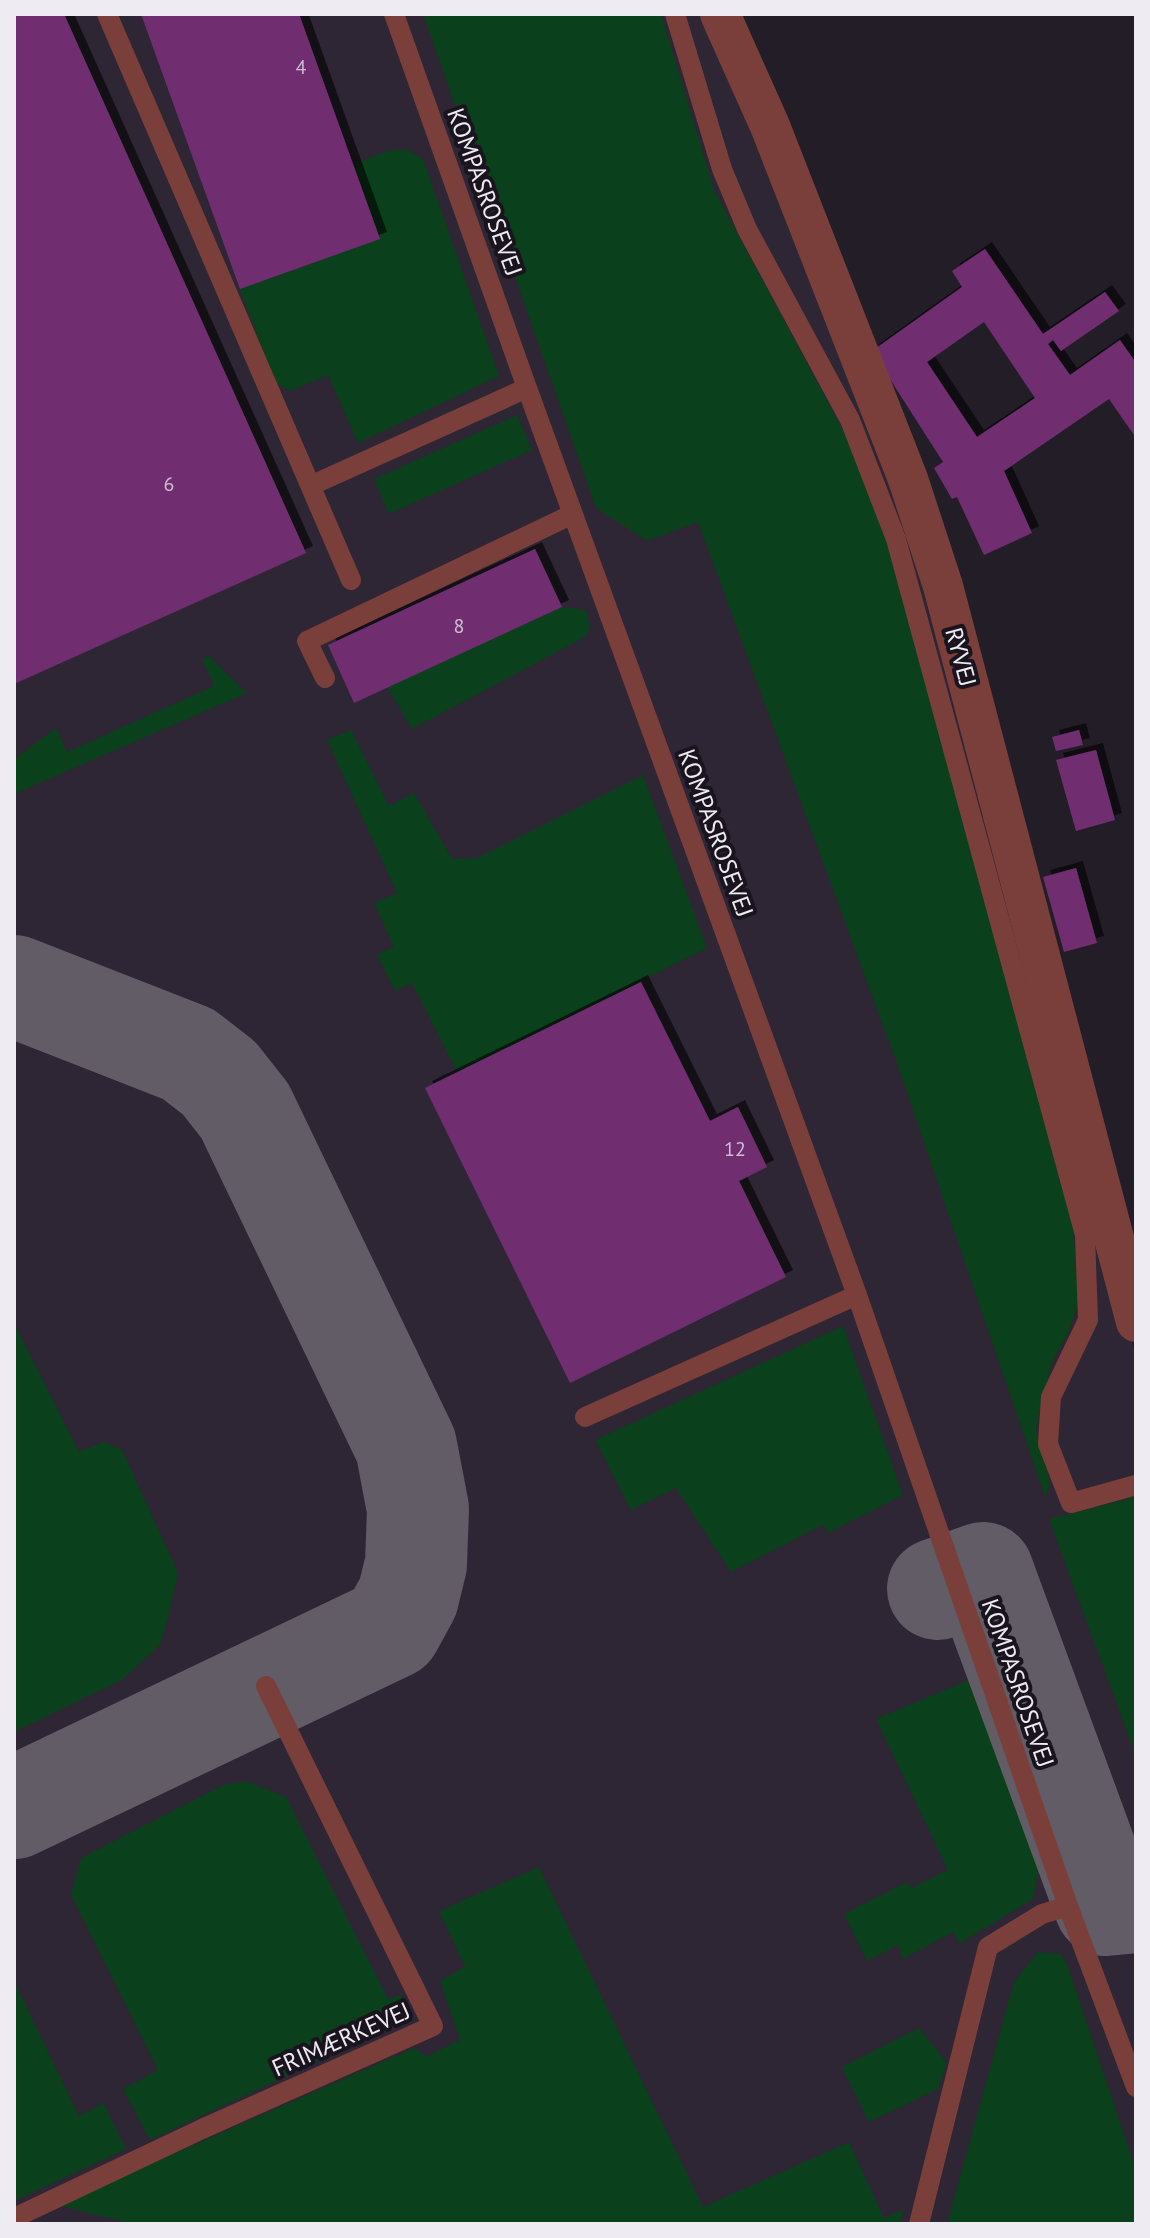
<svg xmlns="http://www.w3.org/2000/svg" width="1150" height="2238" font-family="'PT Sans',sans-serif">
  <defs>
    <filter id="shadow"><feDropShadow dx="7" dy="-7" stdDeviation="0" flood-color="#0009"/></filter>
  </defs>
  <rect width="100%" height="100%" fill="#231d28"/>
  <path fill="#2e2535" d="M14 14H709L909 502 1136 1358V2224H14Z"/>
  <path fill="#0b401c" d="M423 14H661L714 190 847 438 886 534 1073 1217 1078 1303 1069 1331 1053 1360 1042 1398 1036 1431 1050 1482 1045 1497 899 1069 698 522 647 541 596 508Z
    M406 149 423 159 499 376 358 443 328 375 290 391 275 382 240 289 380 239 354 164 390 150Z
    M517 415 532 450 389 514 374 479Z
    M562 607 586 610 590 627 585 637 412 729 387 687Z
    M209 656 247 693 14 794V759L56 728 67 752 214 686 202 659Z
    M351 730 389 806 414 793 452 859 477 858 643 775 707 948 457 1072 412 983 395 991 377 954 394 947 374 903 397 893 327 740Z
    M14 1323 79 1452 103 1442 122 1450 178 1573 168 1618 160 1645 122 1680 14 1732Z
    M843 1326 903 1495 828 1533 823 1525 731 1572 676 1488 631 1510 595 1440Z
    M1136 1497V1756L1049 1519Z
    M971 1679 1040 1861 1033 1899 959 1944 953 1932 903 1959 898 1945 867 1961 844 1914 907 1882 912 1888 948 1870 876 1719Z
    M246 1781 286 1797 388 1999 403 1994 395 2025 150 2140 123 2089 158 2070 71 1895 81 1858 223 1785Z
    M539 1867 703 2207 849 2142 884 2218 904 2209 900 2224H133L57 2205 414 2048 427 2056 460 2040 440 1981 465 1967 439 1911Z
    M1038 1952 1061 1954 1068 1967 1136 2170V2224H947L1014 1982Z
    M14 1981 79 2116 103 2103 126 2149 14 2201Z
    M919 2028 947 2063 938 2089 869 2122 842 2067Z"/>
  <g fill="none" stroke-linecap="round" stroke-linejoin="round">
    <path stroke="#625c66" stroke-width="102" d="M14 986 188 1054 219 1078 245 1111 406 1446 418 1509 416 1564 408 1597 391 1628 14 1808
      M938 1589 983 1573 1105 1905 1136 1902"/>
  </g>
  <path fill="#6f2f71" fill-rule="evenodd" filter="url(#shadow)" d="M14 14H64L306 553 14 684Z
    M141 14H299L380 239 240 289Z
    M985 249 1043 334 1105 292 1119 311 1061 351 1053 340 1048 344 1070 375 1120 340 1136 363V438L1109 399 1004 471 1032 533 984 555 957 497 952 499 934 468 943 462 872 351 962 287 952 271ZM984 322 1035 398 977 437 927 362Z
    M535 549 562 607 354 703 328 645Z
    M1079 730 1083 745 1056 751 1052 737Z
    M1096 750 1115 820 1076 831 1056 760Z
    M1076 868 1097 943 1064 952 1043 877Z
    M641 982 710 1121 738 1107 767 1167 739 1181 786 1277 570 1383 425 1088Z"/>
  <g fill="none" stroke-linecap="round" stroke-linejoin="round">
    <path stroke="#7b3f3b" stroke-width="20" d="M107 14 351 580
      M675 14 722 169 747 229 850 420 896 539 1085 1235 1088 1320 1051 1397 1048 1444 1071 1503 1136 1485
      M527 388 857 1295 585 1417
      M312 485 527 388 394 14
      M325 678 307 641 573 514
      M857 1295 1068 1906 1136 2087
      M14 2218 202 2129 433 2026 266 1686
      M919 2224 988 1947 1042 1914 1068 1906"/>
    <path stroke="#7b3f3b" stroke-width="40" d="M720 14 770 126 908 479 943 586 1136 1322"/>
  </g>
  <g text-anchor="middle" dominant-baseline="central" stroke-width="8" stroke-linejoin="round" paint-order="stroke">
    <g font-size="20" fill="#cfbcd2">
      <text x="301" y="67">4</text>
      <text x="169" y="484">6</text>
      <text x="459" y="626">8</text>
      <text x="735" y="1149">12</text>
    </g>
    <g font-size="24" fill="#efebf2" stroke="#1a141e">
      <text transform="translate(485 192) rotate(70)">KOMPASROSEVEJ</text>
      <text transform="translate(961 657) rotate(75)">RYVEJ</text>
      <text transform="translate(716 833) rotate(70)">KOMPASROSEVEJ</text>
      <text transform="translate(1018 1683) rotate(71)">KOMPASROSEVEJ</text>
      <text transform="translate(341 2039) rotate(-24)">FRIMÆRKEVEJ</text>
    </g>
  </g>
  <rect width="1150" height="2238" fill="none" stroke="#efebf2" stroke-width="32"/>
</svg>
